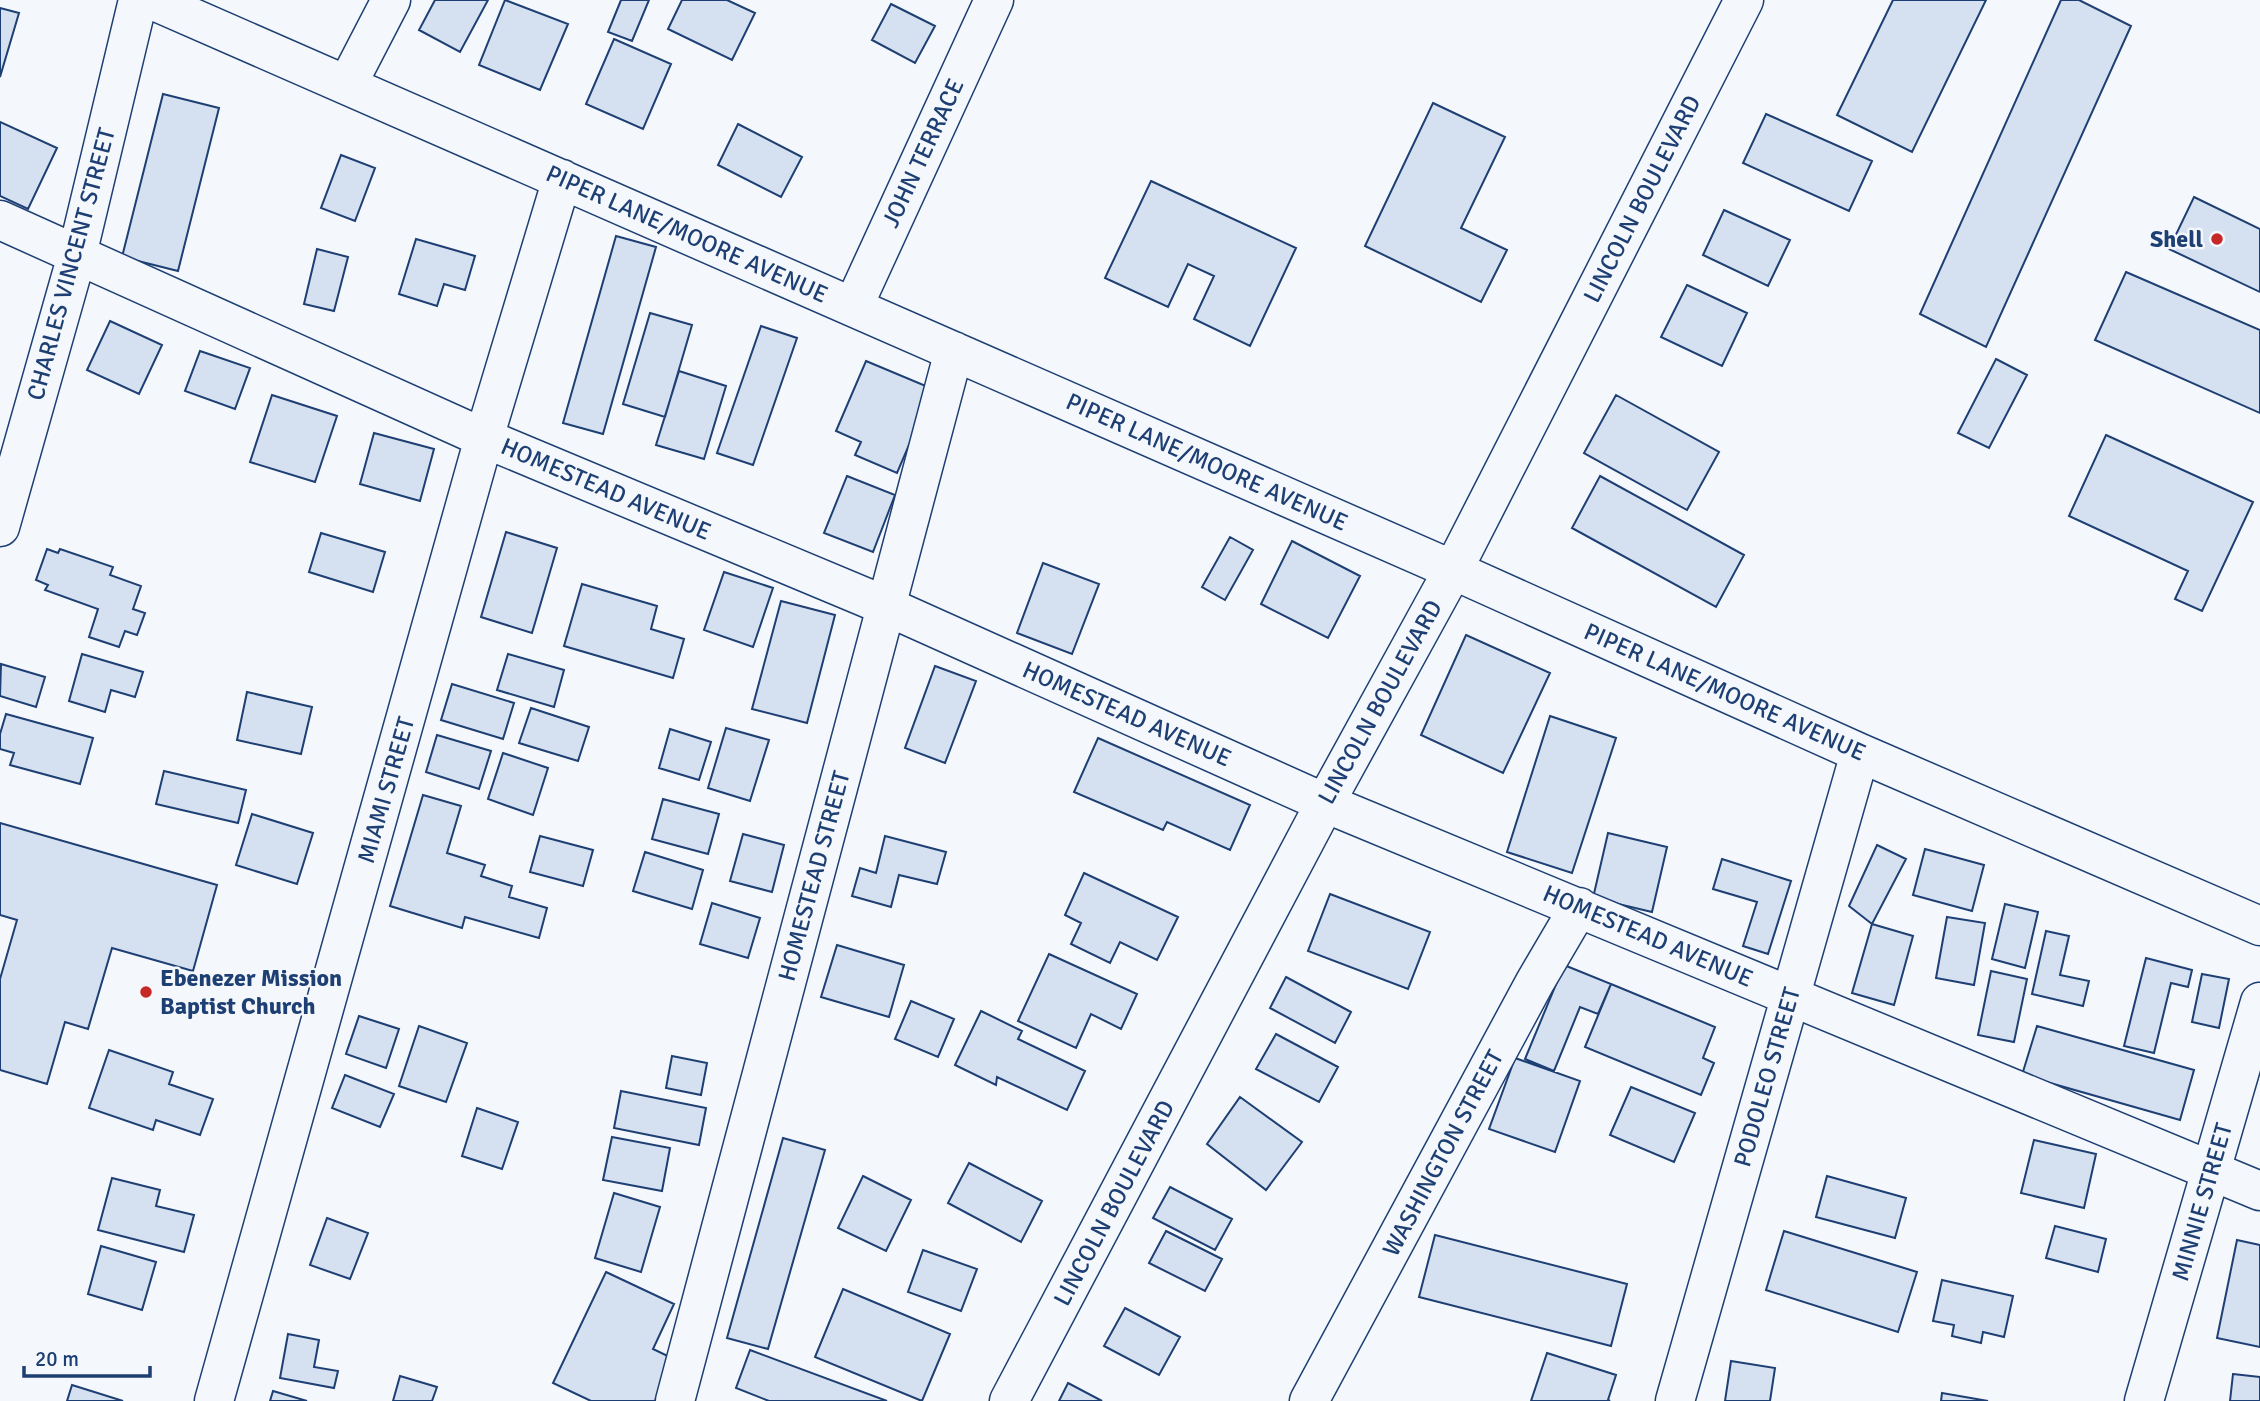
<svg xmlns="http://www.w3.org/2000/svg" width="2260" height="1401" font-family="Signika,sans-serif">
  <rect width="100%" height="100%" fill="#f4f7fb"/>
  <path fill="#d5e0f0" stroke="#1d3f73" stroke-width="2" d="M435 0H488L460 52 419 30Z
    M505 0 568 24 540 90 479 65Z
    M621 0H649L632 41 608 32Z
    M682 0H727L755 13 732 60 668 29Z
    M1893 0H1986L1912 152 1837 115Z
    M2061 0H2079L2131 26 1986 347 1920 314Z
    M891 4 935 26 915 63 872 40Z
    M0 8 19 13 0 77Z
    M614 39 671 64 643 129 586 104Z
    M163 94 219 108 178 271 122 257Z
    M1433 103 1505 137 1461 228 1507 250 1481 302 1365 246Z
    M1766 114 1872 161 1849 211 1743 163Z
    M0 122 57 148 28 209 0 196Z
    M738 124 802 157 781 197 718 165Z
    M341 155 375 168 355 221 321 208Z
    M1151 181 1296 248 1250 346 1194 319 1214 276 1188 264 1168 307 1105 278Z
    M2194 197 2260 229V292L2169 249Z
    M1724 210 1790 240 1768 286 1703 255Z
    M616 236 656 247 603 434 563 423Z
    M416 239 475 256 465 290 444 284 437 306 399 294Z
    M317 249 348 257 334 311 304 304Z
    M2126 272 2260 330V413L2095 340Z
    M1687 285 1747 313 1722 366 1661 337Z
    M650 313 692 325 665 417 623 404Z
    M110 321 162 345 139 394 87 370Z
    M761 326 797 338 753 465 717 453Z
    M200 351 250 368 235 409 185 391Z
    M1996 359 2027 375 1989 448 1958 433Z
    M866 361 933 389 897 473 855 455 861 442 836 431Z
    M679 371 726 386 704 459 656 445Z
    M272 395 337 416 315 482 250 462Z
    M1616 395 1719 452 1687 510 1584 453Z
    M374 433 434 449 420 501 360 484Z
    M2106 435 2253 502 2202 611 2175 599 2188 571 2069 516Z
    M847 476 895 495 873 552 824 533Z
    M1600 476 1744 555 1716 607 1572 528Z
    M506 532 557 548 532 633 481 617Z
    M321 533 385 552 373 592 309 572Z
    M1230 537 1253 550 1225 600 1202 587Z
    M1292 541 1360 576 1328 638 1261 604Z
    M47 549 58 553 60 549 113 567 110 575 141 586 133 609 145 613 137 635 125 631 119 647 89 637 98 609 45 590 48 585 36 580Z
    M1043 563 1099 584 1072 654 1017 633Z
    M724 572 773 588 753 647 704 630Z
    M582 584 657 606 651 629 684 639 673 678 564 646Z
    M781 601 835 615 807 723 752 709Z
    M1466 635 1550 673 1503 773 1421 735Z
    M82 654 143 672 135 697 111 690 105 712 69 701Z
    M508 654 564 670 554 707 497 690Z
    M1 664 45 677 36 707 0 696Z
    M935 666 976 681 945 763 905 748Z
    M452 684 514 703 503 739 441 720Z
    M247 692 312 707 301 754 237 740Z
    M531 708 589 727 578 761 519 743Z
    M6 714 93 738 80 784 10 765 14 753 0 749V734Z
    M1550 716 1616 738 1572 873 1507 852Z
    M726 728 769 740 750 801 708 788Z
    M670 729 711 742 699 780 659 768Z
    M437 735 491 751 479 789 426 772Z
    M1098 738 1250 805 1230 850 1167 822 1163 830 1074 792Z
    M503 753 548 768 533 815 488 799Z
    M164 771 246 790 238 823 156 804Z
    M423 795 461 806 447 853 485 865 481 876 512 886 509 897 547 908 539 938 465 917 462 928 390 906Z
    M663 799 719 814 708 854 652 839Z
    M252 814 313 833 297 884 236 865Z
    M0 823 217 885 193 971 112 948 88 1029 65 1022 47 1084 0 1070V979L17 920 0 915Z
    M1608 833 1667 847 1652 912 1593 898Z
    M743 834 784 845 772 892 730 881Z
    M540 836 593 850 583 886 530 872Z
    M885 836 946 852 937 884 899 875 891 907 852 896 860 868 876 873Z
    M1877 845 1906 859 1872 924 1849 906Z
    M1925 849 1984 865 1972 911 1913 895Z
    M645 852 703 870 692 909 633 891Z
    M1722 859 1791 881 1768 954 1743 946 1757 902 1713 889Z
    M1084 873 1178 917 1157 960 1120 942 1110 963 1071 944 1081 923 1065 915Z
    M1330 894 1430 932 1408 989 1308 951Z
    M712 903 760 918 748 958 700 944Z
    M2005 904 2038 912 2025 968 1992 959Z
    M1947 917 1985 923 1974 985 1936 978Z
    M1872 924 1913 936 1894 1005 1852 993Z
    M2046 931 2069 936 2060 975 2089 981 2083 1006 2032 994Z
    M837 945 904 965 889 1017 821 997Z
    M1049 954 1137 994 1121 1029 1091 1014 1076 1048 1018 1021Z
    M2146 958 2192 970 2188 987 2171 983 2154 1053 2124 1046Z
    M1564 965 1611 984 1598 1014 1580 1007 1554 1071 1525 1059Z
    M1991 971 2027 979 2014 1042 1978 1035Z
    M2202 974 2229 979 2219 1028 2192 1022Z
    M1286 977 1351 1012 1335 1043 1270 1008Z
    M1611 984 1715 1027 1703 1058 1714 1063 1701 1095 1585 1047Z
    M911 1001 954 1019 938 1057 895 1039Z
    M981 1011 1022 1031 1018 1039 1085 1071 1067 1110 997 1077 996 1085 955 1065Z
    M359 1016 399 1029 386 1068 346 1054Z
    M419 1026 467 1043 446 1102 399 1086Z
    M2037 1026 2194 1070 2180 1120 2022 1075Z
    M1276 1034 1338 1067 1319 1102 1256 1069Z
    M109 1050 173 1072 169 1084 213 1099 200 1135 156 1120 153 1130 89 1108Z
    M672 1056 707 1063 701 1095 666 1088Z
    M1515 1058 1580 1081 1555 1152 1489 1129Z
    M345 1075 394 1094 380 1127 332 1108Z
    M1631 1087 1695 1113 1674 1162 1610 1135Z
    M621 1091 706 1108 699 1145 614 1128Z
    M1240 1097 1302 1142 1266 1190 1207 1144Z
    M477 1108 518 1122 502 1169 462 1156Z
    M612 1137 670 1148 662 1191 603 1180Z
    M783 1138 825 1150 768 1349 727 1338Z
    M2034 1140 2096 1154 2084 1208 2021 1193Z
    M969 1163 1042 1201 1021 1242 948 1203Z
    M863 1176 911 1200 886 1251 838 1228Z
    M1827 1176 1906 1198 1895 1238 1816 1217Z
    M112 1178 160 1190 156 1206 194 1215 184 1252 98 1230Z
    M1170 1187 1232 1219 1215 1250 1153 1218Z
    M614 1193 660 1207 641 1272 595 1258Z
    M327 1218 368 1233 350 1279 310 1265Z
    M2055 1226 2106 1239 2098 1272 2046 1258Z
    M1166 1231 1222 1259 1205 1291 1149 1263Z
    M1784 1231 1917 1272 1898 1332 1766 1290Z
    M1435 1235 1627 1284 1611 1346 1419 1297Z
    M2237 1240 2260 1245V1347L2217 1338Z
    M101 1246 156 1262 142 1310 88 1294Z
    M923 1250 977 1269 961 1311 908 1292Z
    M606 1272 674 1304 653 1349 674 1359 655 1401H591L553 1383Z
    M1942 1280 2013 1296 2004 1337 1983 1332 1981 1343 1952 1336 1954 1325 1933 1321Z
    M843 1289 950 1334 922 1401 815 1357Z
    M1125 1308 1180 1337 1159 1375 1104 1346Z
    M288 1334 319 1340 314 1367 338 1371 334 1388 280 1378Z
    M750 1350 887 1401H769L736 1388Z
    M1547 1353 1616 1375 1608 1400 1610 1401H1531Z
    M1731 1361 1775 1368 1770 1401H1725Z
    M2233 1374 2260 1377V1401H2230Z
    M400 1376 437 1387 432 1401H393Z
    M1068 1383 1102 1401H1059Z
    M72 1385 123 1401H67Z
    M273 1391 307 1401H270Z
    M1942 1393 1988 1401H1941Z"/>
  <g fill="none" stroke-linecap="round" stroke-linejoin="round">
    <g stroke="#1d3f73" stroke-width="41">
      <path id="street" d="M152 0 1453 570 1860 753 2260 926
        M347 85 391 0
        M0 220 484 438 886 606 1325 803 2260 1191
        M853 307 994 0
        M0 527 77 255 138 0
        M214 1401 484 438 562 179
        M675 1401 954 351
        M1009 1401 1325 803 1453 570 1744 0
        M1309 1401 1535 982 1579 907
        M1675 1401 1860 753
        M2144 1401 2260 1002"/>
    </g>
    <use href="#street" stroke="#f4f7fb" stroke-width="38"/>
  </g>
  <g fill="#c62828" stroke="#f4f7fb" stroke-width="2.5">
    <circle cx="2217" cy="239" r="7"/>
    <circle cx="146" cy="992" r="7"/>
  </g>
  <g text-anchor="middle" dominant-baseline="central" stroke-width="5" stroke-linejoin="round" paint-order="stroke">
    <g font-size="24" fill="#1d3f73" stroke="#f4f7fb">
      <text transform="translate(923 153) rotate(-65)">JOHN TERRACE</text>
      <text transform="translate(1642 199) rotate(-63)">LINCOLN BOULEVARD</text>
      <text transform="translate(687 234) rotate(24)">PIPER LANE/MOORE AVENUE</text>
      <text transform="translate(71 264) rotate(-75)">CHARLES VINCENT STREET</text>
      <text transform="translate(1207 462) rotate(24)">PIPER LANE/MOORE AVENUE</text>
      <text transform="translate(606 489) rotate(23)">HOMESTEAD AVENUE</text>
      <text transform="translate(1725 692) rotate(24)">PIPER LANE/MOORE AVENUE</text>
      <text transform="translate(1380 702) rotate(-61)">LINCOLN BOULEVARD</text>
      <text transform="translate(1127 714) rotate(24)">HOMESTEAD AVENUE</text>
      <text transform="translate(386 790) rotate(-74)">MIAMI STREET</text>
      <text transform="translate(814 876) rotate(-75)">HOMESTEAD STREET</text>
      <text transform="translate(1648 936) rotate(23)">HOMESTEAD AVENUE</text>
      <text transform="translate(1767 1077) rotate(-74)">PODOLEO STREET</text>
      <text transform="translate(1443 1153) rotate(-62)">WASHINGTON STREET</text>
      <text transform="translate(2202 1202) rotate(-74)">MINNIE STREET</text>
      <text transform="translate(1114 1203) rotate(-62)">LINCOLN BOULEVARD</text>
    </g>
    <g font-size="24" font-weight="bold" fill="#1d3f73" stroke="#f4f7fb" text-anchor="end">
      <text x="2203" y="239">Shell</text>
      <text x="160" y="978" text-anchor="start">Ebenezer Mission<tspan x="160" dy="28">Baptist Church</tspan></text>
    </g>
  </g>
  <path d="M24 1366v10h126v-10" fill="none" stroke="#1d3f73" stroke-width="3.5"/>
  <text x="35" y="1366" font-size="21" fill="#1d3f73" stroke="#f4f7fb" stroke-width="5" paint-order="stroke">20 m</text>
</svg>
